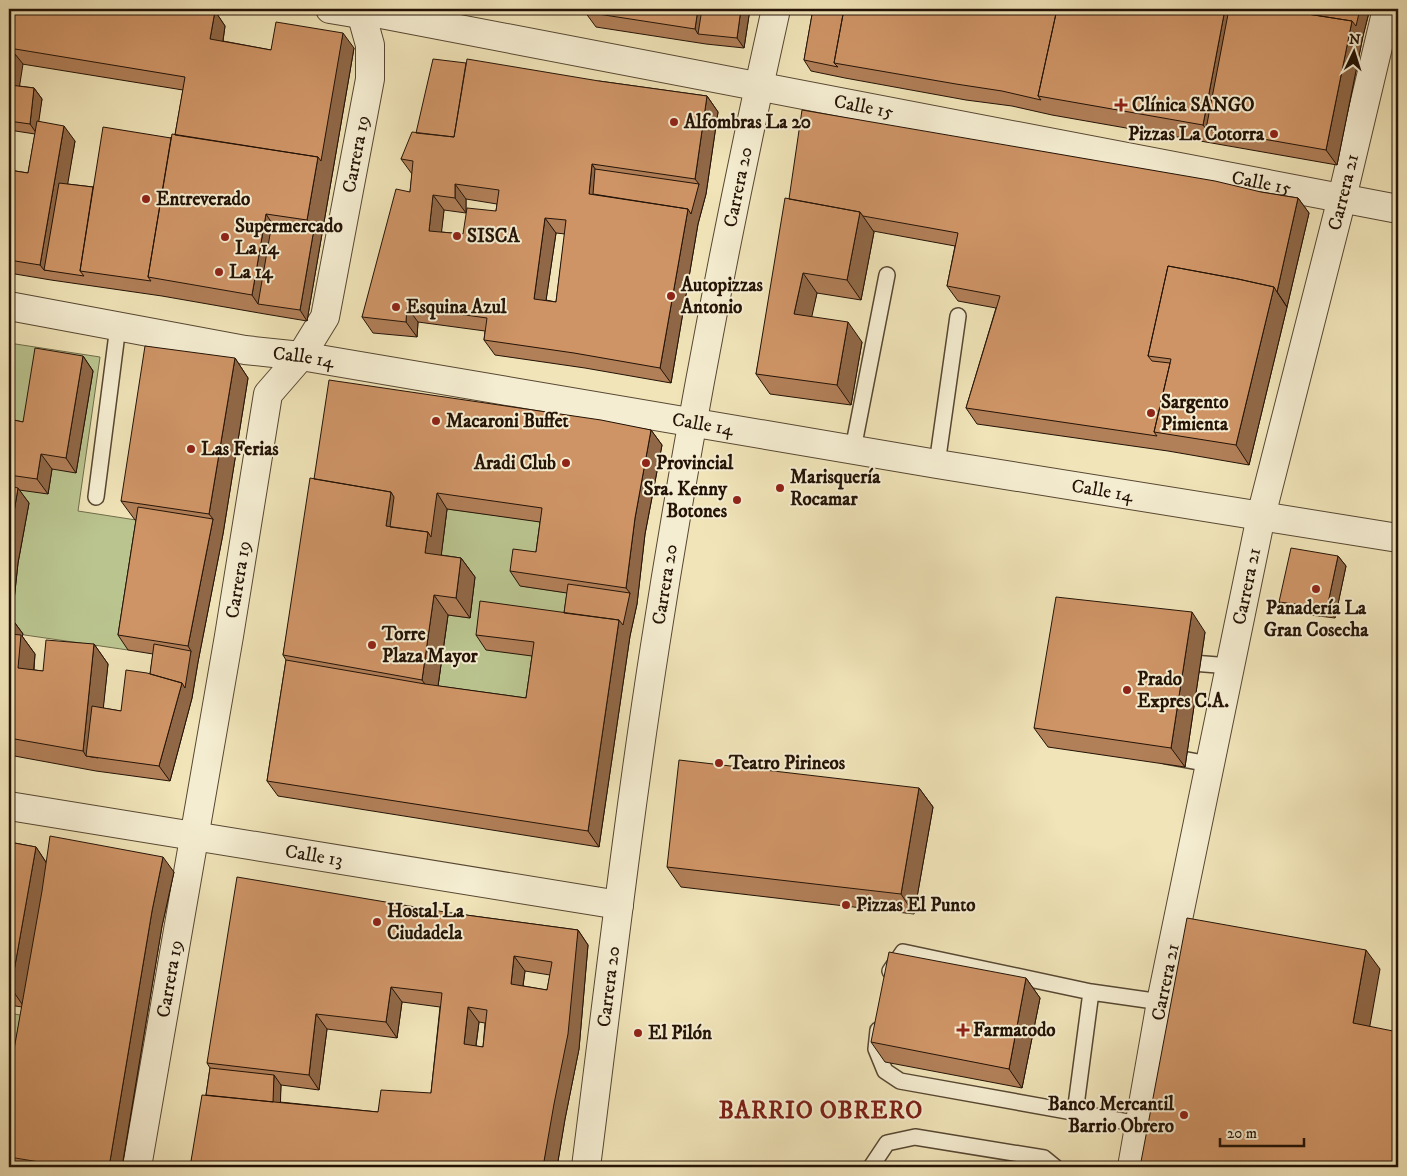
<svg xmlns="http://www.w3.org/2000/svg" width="1407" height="1176" font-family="'IM FELL DW Pica',serif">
  <rect width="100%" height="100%" fill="#f0e4b8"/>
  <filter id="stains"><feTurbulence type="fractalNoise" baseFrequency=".004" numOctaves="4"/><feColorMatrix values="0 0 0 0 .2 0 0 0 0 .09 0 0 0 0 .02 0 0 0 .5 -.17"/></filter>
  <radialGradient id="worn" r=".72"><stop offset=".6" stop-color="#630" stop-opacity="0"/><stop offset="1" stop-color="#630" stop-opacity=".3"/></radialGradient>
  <path fill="#bac48f" stroke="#6f6c4a" d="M9 343 100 357 78 511 149 522 128 650 11 633Z
    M447 509 553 523 521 586 575 594 571 628 486 649 545 657 537 714 436 700 448 615 470 618 439 573Z
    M9 1013 31 1017 9 1140Z"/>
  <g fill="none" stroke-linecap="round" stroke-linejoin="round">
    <g stroke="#574732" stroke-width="18">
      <path id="service" d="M853 449 887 275
        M937 464 958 316
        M96 497 118 326
        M1180 662 1230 666
        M1166 756 1209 764
        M890 971 903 952 1091 992 1161 1002
        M878 1030 876 1049 885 1071 900 1081 1139 1124
        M1075 1113 1091 992
        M871 1167 887 1143 915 1137 1044 1158 1055 1167"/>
    </g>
    <g stroke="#574732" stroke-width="30">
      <g id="minor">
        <path id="s1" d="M330 9 354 13 360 10 1398 209"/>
        <path id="s2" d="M9 306 245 350 301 356 937 464 1398 538"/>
        <path id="s3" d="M9 806 619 905"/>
        <path id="s4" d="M137 1167 229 636 268 394 301 356 325 317 370 79V45L360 9"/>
        <path id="s5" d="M586 1167C608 994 628 819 655 646 688 433 729 220 776 9"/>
        <path id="s6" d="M1132 1167 1161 1002 1261 516 1342 198 1387 9"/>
      </g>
    </g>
    <use href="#service" stroke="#f5edd1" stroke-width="15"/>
    <use href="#minor" stroke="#f5edd1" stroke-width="28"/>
  </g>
  <path fill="#b17f58" stroke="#241306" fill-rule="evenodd" d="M9 9 215 11 225 26 223 41 271 50 354 48 307 321 265 314 162 296 51 280 9 273V170L28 173 35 134 9 130ZM22 64 183 90 175 135 93 187 67 184 75 141 38 121 42 99 34 88 19 86Z
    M586 9H750L744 48 706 44 596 27 585 12Z
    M813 9H1370L1363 36 1337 165 1052 115 1012 106 966 100 845 78 811 71 804 60Z
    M599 81 707 96 718 112 706 194 698 224 671 383 585 368 495 355 484 340 485 331 418 322 417 337 373 333 362 317 410 192 412 174 401 159 416 133ZM466 199 497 204 496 211 463 234 441 232 444 210 466 213ZM556 233 565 234 556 302 546 300Z
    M1261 192 1298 198 1309 213 1287 307 1249 465 1168 451 977 424 966 408 996 308 958 301 947 286 955 246 873 231 874 232 861 300 817 293 811 317 862 342 851 405 770 394 756 374 789 199Z
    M83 356 93 371 76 473 52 469 48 494 19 490 29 503 18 563 12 619 23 634 22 636 35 654 34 670 43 671 94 644 108 664 103 708 121 711 150 674 153 654 128 650 118 635 136 520H135L121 501 235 358 248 378 223 534 198 662 192 698 170 781 96 771 9 755V419L23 422Z
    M651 430 662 445 645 534 637 604 630 636 599 847 278 796 267 781 286 660 283 655 314 479ZM447 509 540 522 536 552 510 571 520 586 567 593 564 613 476 635 486 650 532 656 526 698 438 686 448 615 470 618 475 577 461 558 441 555Z
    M1338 556 1346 566 1335 618 1286 612 1279 602Z
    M1205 632 1185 767 1048 747 1034 728Z
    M919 788 933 807 914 914 681 887 667 867Z
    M9 842 36 847 46 862 174 872 162 926 122 1167H9V1078L22 1007 9 1005Z
    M451 913 578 930 588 945 579 1049 565 1119 557 1167H190L206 1095 210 1068 207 1063ZM525 971 550 975 547 990 523 986ZM402 1002 440 1007 431 1093 378 1112 280 1102 281 1085 319 1090 327 1029 397 1038ZM479 1022 485 1023 483 1047 476 1046Z
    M1026 978 1040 998 1022 1088 885 1062 871 1042Z"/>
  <path fill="#906847" stroke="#241306" d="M698 9H711L698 34 695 29Z
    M741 9H750L744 48 737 38Z
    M1225 9H1236L1206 129 1203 125Z
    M1360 9H1367L1369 12 1363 36 1337 165 1326 150 1352 21Z
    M215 11 225 26 221 54 210 39Z
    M343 33 354 48 307 321 300 310 314 229 307 220 318 157Z
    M15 54 23 64 18 96 10 85Z
    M34 88 42 99 37 134 30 124Z
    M707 96 718 112 706 194 698 224 671 383 660 368 688 209 699 184 695 179Z
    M64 126 75 141 53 271 44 270 40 265Z
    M592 164 602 180 600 200 589 194Z
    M455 184 466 199V213L455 198Z
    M433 195 444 210 440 246 429 231Z
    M1298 198 1309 213 1287 307 1277 292Z
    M860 212 874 232 861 300 847 280Z
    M266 214 279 234 258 304 252 295Z
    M545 218 556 233 544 314 534 299Z
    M803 273 817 293 808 334 794 314Z
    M1274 287 1287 307 1249 465 1236 445Z
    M407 307 418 322 417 337 406 322Z
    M848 322 862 342 851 405 837 385Z
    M83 356 93 371 76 473 66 458Z
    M235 358 248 378 223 534 198 662 192 698 170 781 159 766 182 683 191 651 188 646 213 519 209 514Z
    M651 430 662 445 645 534 637 604 630 636 599 847 588 831 619 620 630 593 626 588 635 518Z
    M41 454 52 469 48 494 37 479Z
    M18 488 29 503 18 563 12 619 23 634 22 636 35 654 32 688 18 668 9 637V542Z
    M391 492 405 512 402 532 386 526Z
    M437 493 447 509 439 573 425 553 428 532Z
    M1338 556 1346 566 1335 618 1327 608Z
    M461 558 475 577 470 618 456 598Z
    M434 595 448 615 436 700 422 680Z
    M1192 612 1205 632 1185 767 1171 748Z
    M94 644 108 664 98 758 86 756 83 751Z
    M919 788 933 807 914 914 901 894Z
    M36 847 49 867 24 1007 11 988Z
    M163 857 174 872 162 926 122 1167H109L152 911Z
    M578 930 588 945 579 1049 565 1119 557 1167H543Z
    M1366 950 1380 969 1367 1042 1353 1023Z
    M514 956 525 971 521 999 511 984Z
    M1026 978 1040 998 1022 1088 1009 1069Z
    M391 987 402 1002 397 1038 386 1022Z
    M468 1007 479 1022 474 1059 464 1044Z
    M316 1014 327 1029 319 1090 309 1075Z
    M274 1075 281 1085 280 1117 272 1106Z"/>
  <path fill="#ce9466" stroke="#241306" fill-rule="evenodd" d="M10 9H200L215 11 210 39 271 50 276 22 343 33 321 161 318 157 175 135 185 77 9 48V18Z
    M586 9H698L695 29 585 12Z
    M702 9H741L737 38 698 34Z
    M813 9H844L834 63 838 67 804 60Z
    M844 9H1057L1038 96 1041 100 1002 91 956 84 834 63Z
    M1057 9H1225L1203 125 1038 96Z
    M1229 9H1276L1352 21 1326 150 1206 129Z
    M1276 9H1360L1356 26 1352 21Z
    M9 52 15 54 10 85 34 88 30 124 9 121Z
    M433 59 466 63 454 137 416 133Z
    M467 59 599 81 707 96 695 179 592 164 589 194 688 209 660 368 574 353 484 340 487 318 407 307 406 322 362 317 396 189 410 192 413 161 401 159 412 132 454 137ZM455 184 499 190 496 211 467 208 463 234 429 231 433 195 455 198ZM545 218 566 220 556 302 534 299Z
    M802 110 1215 181 1261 192 1298 198 1277 292 1274 287 1238 279 1168 266 1148 356 1152 361 1170 363 1154 432 1157 436 966 408 1000 296 947 286 958 233 863 216 860 212 789 199Z
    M37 121 64 126 40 265 9 260V170L28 173Z
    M103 127 171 138 148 277 151 281 80 271Z
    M172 134 318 157 307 220 266 214 252 295 148 277Z
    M595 169 699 184 691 214 688 209 593 194Z
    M59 183 93 187 80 271 84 276 44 270Z
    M785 198 860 212 847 280 803 273 794 314 848 322 837 385 756 374Z
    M272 223 314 229 300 310 258 304Z
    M1168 266 1238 279 1274 287 1236 445 1154 432 1171 359 1148 356Z
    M145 346 235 358 209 514 121 501Z
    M35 348 83 356 66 458 41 454 37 479 9 475V419L23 422Z
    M329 380 601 420 651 430 635 518 626 588 510 571 513 549 536 552 542 508 437 493 431 537 428 532 390 527 394 497 391 492 314 479Z
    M310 478 391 492 386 526 428 532 425 553 461 558 456 598 434 595 422 680 283 655Z
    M9 486 18 488 9 542Z
    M138 507 213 519 188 646 118 635Z
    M1291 548 1338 556 1327 608 1279 602Z
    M568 584 630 593 623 625 619 620 564 613Z
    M1056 597 1192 612 1171 748 1034 728Z
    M480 601 619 620 588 831 267 781 286 660 425 684 526 698 534 642 476 635Z
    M9 634 21 635 18 668 43 671 46 640 94 644 83 751 9 738Z
    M154 644 191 651 185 688 182 683 150 674Z
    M126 670 147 673 182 683 159 766 86 756 92 706 121 711Z
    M679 760 919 788 901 894 667 867Z
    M50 836 163 857 152 911 109 1167H70L9 1157V1078L42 891Z
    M9 842 36 847 11 988 9 987Z
    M237 877 451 913 578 930 568 1034 554 1104 543 1167H190L202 1095 378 1112 381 1090 431 1093 442 993 391 987 386 1022 316 1014 309 1075 207 1063ZM514 956 552 962 547 990 511 984ZM468 1007 487 1010 483 1047 464 1044Z
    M1187 918 1366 950 1353 1023 1398 1032V1167H1140Z
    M889 952 1026 978 1009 1069 871 1042Z
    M210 1068 274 1075 273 1102 206 1095Z
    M873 1162 903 1167H872Z"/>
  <g fill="#8f2418" stroke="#f5edd1" stroke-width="2">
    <path d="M1118.5 97.5h5v5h5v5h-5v5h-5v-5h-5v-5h5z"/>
    <circle cx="674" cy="122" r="5"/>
    <circle cx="1274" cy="134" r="5"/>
    <circle cx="146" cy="199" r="5"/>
    <circle cx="457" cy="236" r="5"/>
    <circle cx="225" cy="237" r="5"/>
    <circle cx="219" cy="272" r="5"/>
    <circle cx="671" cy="296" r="5"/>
    <circle cx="396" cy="307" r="5"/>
    <circle cx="1151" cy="413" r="5"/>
    <circle cx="436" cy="421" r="5"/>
    <circle cx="191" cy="449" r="5"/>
    <circle cx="566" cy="463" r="5"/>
    <circle cx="646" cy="463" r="5"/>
    <circle cx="780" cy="488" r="5"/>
    <circle cx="737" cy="500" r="5"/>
    <circle cx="1316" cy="589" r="5"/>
    <circle cx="372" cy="645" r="5"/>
    <circle cx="1127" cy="690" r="5"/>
    <circle cx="719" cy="763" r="5"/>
    <circle cx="846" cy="905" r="5"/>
    <circle cx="377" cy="922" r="5"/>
    <path d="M960.5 1022.5h5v5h5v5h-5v5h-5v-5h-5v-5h5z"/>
    <circle cx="638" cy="1033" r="5"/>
    <circle cx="1184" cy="1115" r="5"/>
  </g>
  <g text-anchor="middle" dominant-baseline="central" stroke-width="4" stroke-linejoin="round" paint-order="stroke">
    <g font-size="19" font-weight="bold" fill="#241306" stroke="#f5edd1" text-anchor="start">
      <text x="1132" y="105">Clínica SANGO</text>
      <text x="684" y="122">Alfombras La 20</text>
      <text x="1264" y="134" text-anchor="end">Pizzas La Cotorra</text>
      <text x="156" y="199">Entreverado</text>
      <text x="235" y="226">Supermercado<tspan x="235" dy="22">La 14</tspan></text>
      <text x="467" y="236">SISCA</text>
      <text x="229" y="272">La 14</text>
      <text x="681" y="285">Autopizzas<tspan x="681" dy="22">Antonio</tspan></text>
      <text x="406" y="307">Esquina Azul</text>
      <text x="1161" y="402">Sargento<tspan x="1161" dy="22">Pimienta</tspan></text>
      <text x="446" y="421">Macaroni Buffet</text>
      <text x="201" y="449">Las Ferias</text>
      <text x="556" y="463" text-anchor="end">Aradi Club</text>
      <text x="656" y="463">Provincial</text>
      <text x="790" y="477">Marisquería<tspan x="790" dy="22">Rocamar</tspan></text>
      <text x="727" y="489" text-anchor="end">Sra. Kenny<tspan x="727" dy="22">Botones</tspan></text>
      <text x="1316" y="608" text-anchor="middle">Panadería La<tspan x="1316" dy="22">Gran Cosecha</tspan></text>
      <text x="382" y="634">Torre<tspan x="382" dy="22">Plaza Mayor</tspan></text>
      <text x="1137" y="679">Prado<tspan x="1137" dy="22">Expres C.A.</tspan></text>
      <text x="729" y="763">Teatro Pirineos</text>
      <text x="856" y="905">Pizzas El Punto</text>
      <text x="387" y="911">Hostal La<tspan x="387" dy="22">Ciudadela</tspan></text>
      <text x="973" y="1030">Farmatodo</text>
      <text x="648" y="1033">El Pilón</text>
      <text x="1174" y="1104" text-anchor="end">Banco Mercantil<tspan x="1174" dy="22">Barrio Obrero</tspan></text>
    </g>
    <g font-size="19" fill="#241306" stroke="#f5edd1">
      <text stroke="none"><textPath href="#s1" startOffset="544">Calle 15</textPath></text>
      <text stroke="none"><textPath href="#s4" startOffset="1046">Carrera 19</textPath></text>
      <text stroke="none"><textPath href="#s1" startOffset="949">Calle 15</textPath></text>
      <text stroke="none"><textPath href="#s5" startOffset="992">Carrera 20</textPath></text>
      <text stroke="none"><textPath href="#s6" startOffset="998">Carrera 21</textPath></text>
      <text stroke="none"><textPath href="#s2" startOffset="299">Calle 14</textPath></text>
      <text stroke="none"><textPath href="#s2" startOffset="704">Calle 14</textPath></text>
      <text stroke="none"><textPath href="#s2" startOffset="1109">Calle 14</textPath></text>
      <text stroke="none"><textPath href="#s4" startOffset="596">Carrera 19</textPath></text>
      <text stroke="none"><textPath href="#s5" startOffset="588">Carrera 20</textPath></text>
      <text stroke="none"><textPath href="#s6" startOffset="592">Carrera 21</textPath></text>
      <text stroke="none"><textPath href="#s3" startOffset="309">Calle 13</textPath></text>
      <text stroke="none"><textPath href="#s4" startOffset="191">Carrera 19</textPath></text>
      <text stroke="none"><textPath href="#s6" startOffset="188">Carrera 21</textPath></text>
      <text stroke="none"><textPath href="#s5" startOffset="182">Carrera 20</textPath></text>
    </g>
    <g font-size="24" font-weight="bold" letter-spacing="1" fill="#7a1f14" stroke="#f5edd1">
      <text x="821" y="1111">BARRIO OBRERO</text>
    </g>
  </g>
  <rect width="1407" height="1176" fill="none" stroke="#f0e4b8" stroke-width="30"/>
  <rect x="10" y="10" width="1387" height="1156" fill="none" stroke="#241306" stroke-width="2.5"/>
  <rect x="15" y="15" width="1377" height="1146" fill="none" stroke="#241306"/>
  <g transform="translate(1354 52) rotate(4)" stroke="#f5edd1" stroke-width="4" paint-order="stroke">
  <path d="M0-4L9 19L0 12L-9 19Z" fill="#241306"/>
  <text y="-8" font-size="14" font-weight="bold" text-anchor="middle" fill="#241306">N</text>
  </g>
  <path d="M1220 1138v8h84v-8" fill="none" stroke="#241306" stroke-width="2.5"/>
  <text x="1227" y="1138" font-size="15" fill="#241306" stroke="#f5edd1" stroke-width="4" paint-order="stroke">20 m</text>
  <rect width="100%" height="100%" filter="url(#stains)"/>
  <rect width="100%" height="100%" fill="url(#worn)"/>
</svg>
